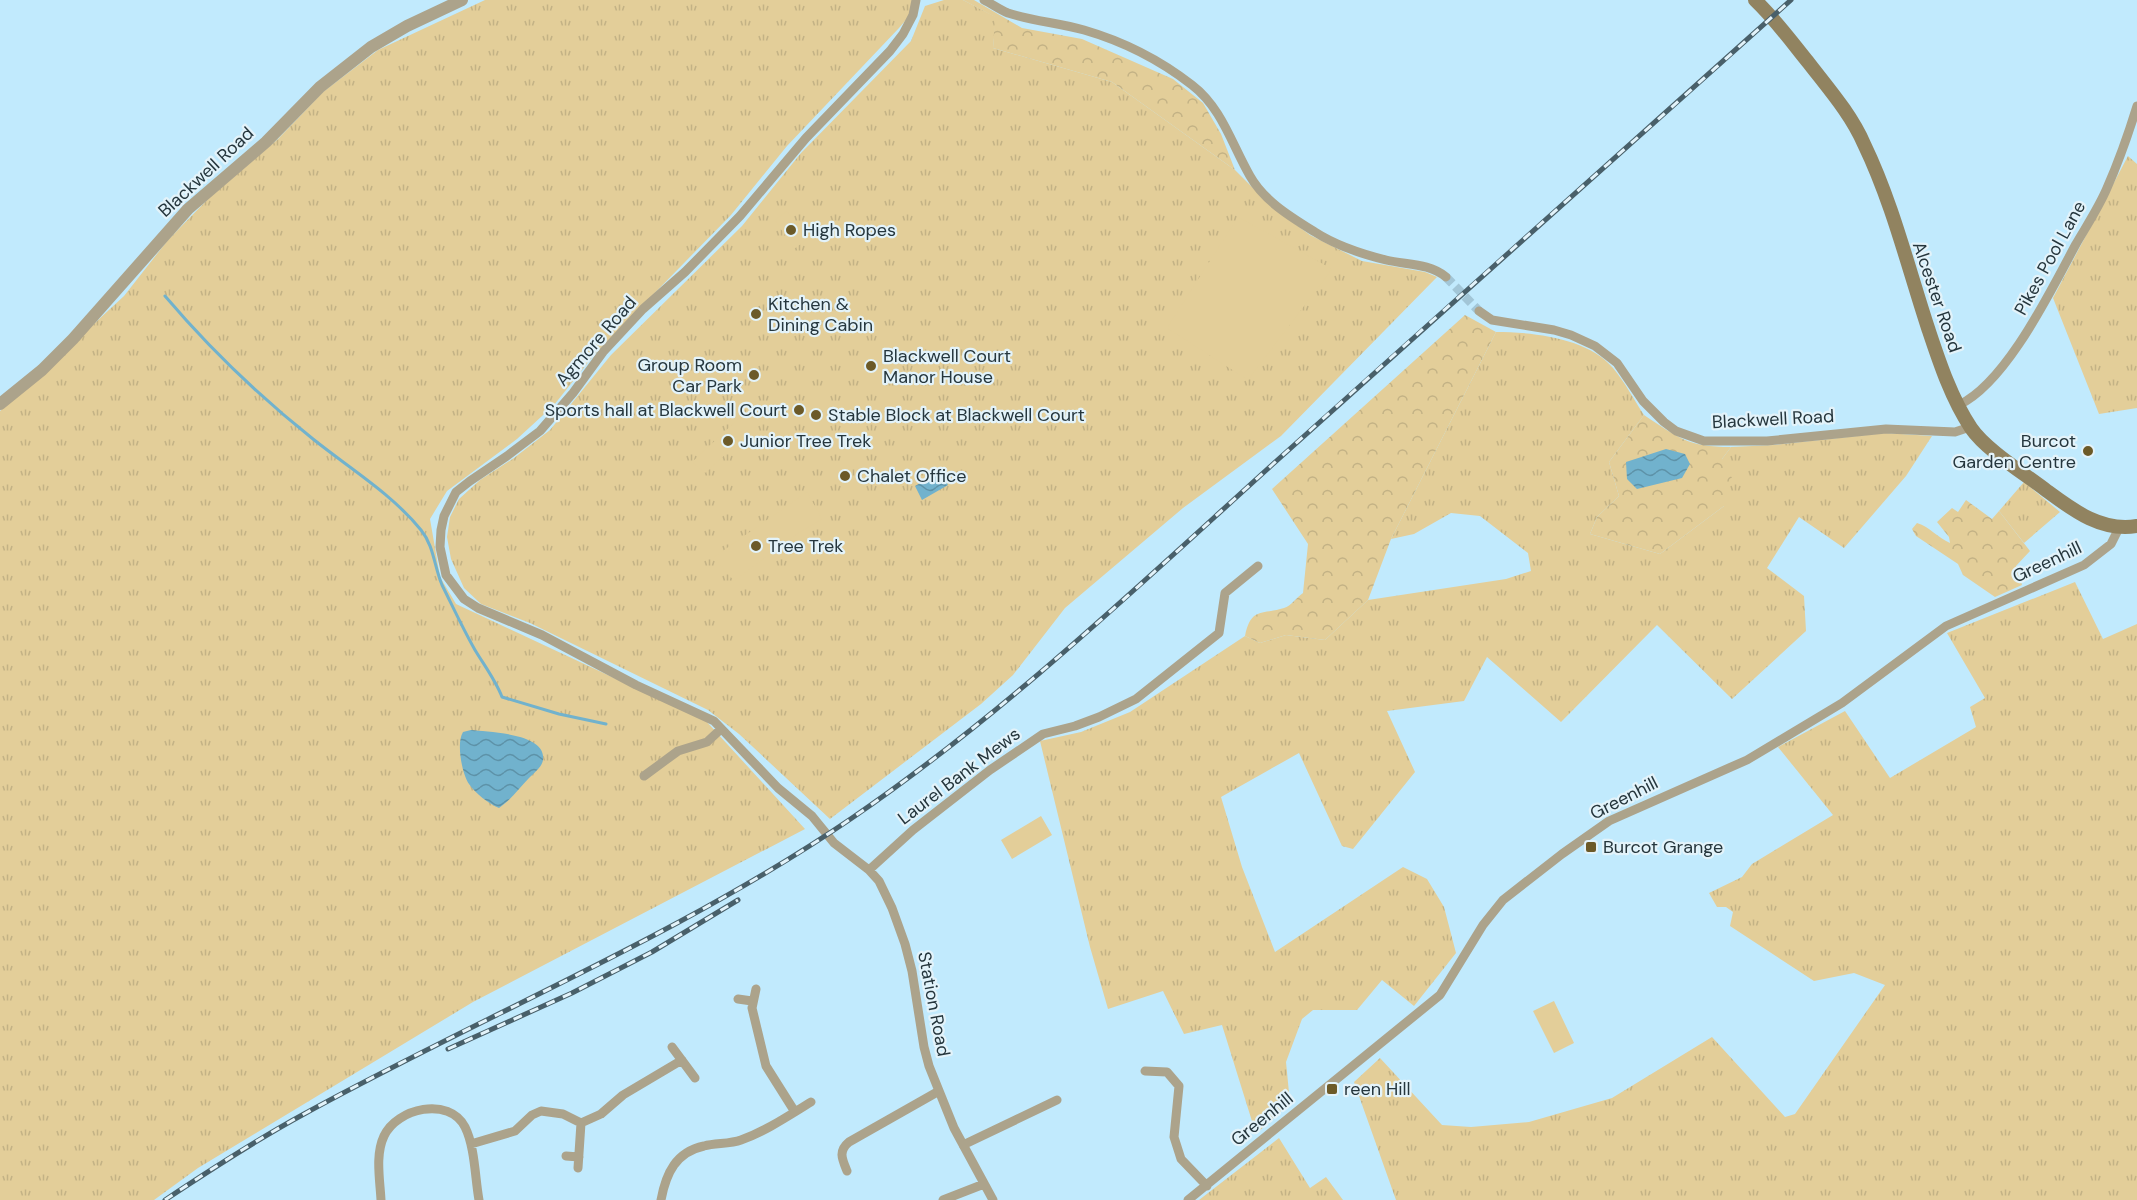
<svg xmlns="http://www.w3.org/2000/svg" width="2137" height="1200" font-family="'DM Sans',sans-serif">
  <defs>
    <pattern id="grass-tufts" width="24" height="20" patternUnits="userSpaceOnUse" patternTransform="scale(1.5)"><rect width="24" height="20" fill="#e3ce99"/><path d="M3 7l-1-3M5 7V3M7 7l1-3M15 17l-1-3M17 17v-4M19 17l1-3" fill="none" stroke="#c3b285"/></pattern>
    <pattern id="forest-crowns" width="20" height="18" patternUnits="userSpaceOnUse" patternTransform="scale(1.5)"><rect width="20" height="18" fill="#e3ce99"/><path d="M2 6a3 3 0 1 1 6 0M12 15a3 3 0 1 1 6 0" fill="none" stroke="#c3b285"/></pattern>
    <pattern id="water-waves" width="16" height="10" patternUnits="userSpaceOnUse" patternTransform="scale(1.5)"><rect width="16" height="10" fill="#71b2cd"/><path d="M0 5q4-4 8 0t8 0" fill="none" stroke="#5d92a8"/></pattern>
  </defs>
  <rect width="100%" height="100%" fill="#c1eafd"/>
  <path fill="url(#grass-tufts)" d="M485 0H914L911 14 899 28 787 146 731 215 594 355 554 405 517 439 447 491 430 519 440 577 456 604 706 721 805 829 473 1002 198 1168 154 1200H0V411L124 296 168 240 208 199 278 139 323 92 378 50Z
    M944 0H963L996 17 993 48 1112 82 1235 170 1271 206 1310 235 1362 261 1425 272 1437 277 1281 436 1183 508 1065 608 1013 675 981 704 830 819 739 734 708 710 530 623 481 604 464 588 451 559 447 537 450 517 459 499 480 480 514 458 550 430 611 355 742 226 801 153 911 41 925 6Z
    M2128 156 2137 164V408L2099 414 2053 298Z
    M1496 332C1533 332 1588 338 1613 368 1625 382 1634 400 1644 415L1609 462 1619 496 1597 517 1590 534 1660 554 1724 506 1722 459 1731 447 1774 445 1885 433 1932 436 1906 476 1844 548 1799 517 1767 568 1804 596 1806 631 1732 699 1657 625 1561 722 1487 657 1464 701 1387 711 1415 772 1353 849 1342 846 1299 753 1221 797 1242 867 1275 952 1403 867 1427 879 1444 907 1456 953 1414 1006 1382 980 1357 1010H1313L1302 1019 1286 1062 1290 1103 1256 1134 1222 1025 1184 1034 1163 991 1108 1009 1090 947 1040 741 1081 732 1130 712 1245 636 1260 643 1286 635 1325 640 1368 600 1506 579 1531 571 1528 553 1480 516 1451 513 1414 534 1391 539Z
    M2024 482 2060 512 2024 543 1999 511Z
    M2075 582 2103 639 2137 624V1200H1396L1354 1082 1380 1058 1442 1125 1471 1127 1529 1122 1612 1098 1712 1037 1785 1117 1795 1114 1885 985 1854 973 1814 981 1730 926 1733 912 1726 907H1717L1709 893 1742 877 1752 864 1833 815 1778 747 1845 711 1890 778 1976 727 1970 707 1985 698 1947 633Z
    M1279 1138 1310 1188 1326 1177 1343 1200H1199Z"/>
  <path fill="url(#forest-crowns)" d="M963 0H974L1022 28 1082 39 1173 79 1203 103 1221 134 1235 170 1112 82 993 48 995 17Z
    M1465 315 1496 332 1391 539 1368 600 1325 640 1286 635 1260 643 1245 636C1251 607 1262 615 1284 608 1291 606 1297 597 1303 593L1308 544 1272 489Z
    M1644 415C1679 438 1688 447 1731 447L1722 459 1732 478 1724 506 1660 554 1590 534 1597 517 1619 496 1609 462Z
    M1966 500 1992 519 1999 511 2030 551 2016 566 2022 585 1995 597 1963 575 1958 564 1916 536 1912 529 1917 523C1930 527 1938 538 1950 543L1949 537 1937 522 1952 508 1958 512Z"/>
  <path fill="#e3ce99" d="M787 211 806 240 794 249 775 220Z
    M1238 217 1332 269 1248 380 1167 328Z
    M750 408 764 419 705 473 692 462Z
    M807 492 822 519 797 534 734 581 714 557Z
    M1041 816 1052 835 1012 859 1001 840Z
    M1554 1001 1574 1043 1554 1053 1533 1011Z"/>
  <path fill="url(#water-waves)" d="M1666 449 1685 454 1690 464 1682 478 1637 489 1627 479 1626 462Z
    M940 472 948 485 922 500 915 486Z
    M471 730C488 732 547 733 543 760 542 767 534 773 529 778 519 788 511 800 499 808 489 804 475 793 469 784 462 774 456 743 463 732Z"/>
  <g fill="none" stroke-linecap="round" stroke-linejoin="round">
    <path stroke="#71b2cd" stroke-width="3" d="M165 296C210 349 259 396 313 439 349 468 391 493 421 530 434 546 434 566 442 585 453 607 463 629 475 650 484 665 496 681 502 697L559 714 606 724"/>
    <path stroke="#a2c6d7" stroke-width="9" stroke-dasharray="9 4.5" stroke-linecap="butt" d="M1446 277 1479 311"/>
    <path stroke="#aca38b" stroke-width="9" d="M916 0 913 15 903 34 890 51 806 138 740 216 685 272 643 309 603 352 573 393 540 431 507 456 470 481 456 492 444 516 441 530 440 547 446 575 464 599 478 608 542 635 636 685 714 721 778 788 812 816 834 843 869 870 879 881 892 908 905 944 912 971 924 1047 929 1066 954 1128 993 1200
      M984 0C992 4 1000 10 1008 13 1033 21 1059 23 1084 30 1122 41 1160 60 1192 85 1222 108 1232 145 1250 176 1264 201 1291 217 1315 232 1335 245 1362 254 1386 260 1407 265 1429 263 1446 277
      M1479 311 1492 320 1554 330 1571 335 1595 346 1617 363 1643 401 1664 422 1676 431 1704 441H1767L1886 429 1955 432 1970 427
      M1959 405C2007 382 2051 290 2076 244 2087 225 2099 207 2107 188 2118 163 2129 132 2137 106
      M644 776 678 751 707 742 721 729
      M869 870 913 830 990 770 1043 734 1075 726 1099 717 1136 699 1219 633 1225 593 1258 566
      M756 989 752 1008 766 1066 795 1112
      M738 999 752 1001
      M672 1047 695 1078
      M1145 1071 1167 1072 1179 1086 1174 1137 1181 1159 1207 1186
      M471 1144 515 1131 532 1115 541 1111 563 1114 581 1123 601 1114 623 1095 682 1060
      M963 1145 1057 1100
      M566 1156 579 1157
      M578 1168 581 1123
      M847 1171C842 1159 838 1151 849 1142L939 1091
      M381 1200C380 1180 375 1155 384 1136 397 1108 449 1096 465 1127 475 1147 475 1178 479 1200
      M661 1200C666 1173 676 1152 704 1146 716 1143 730 1144 741 1140 766 1131 788 1116 811 1102
      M943 1200 984 1184
      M1188 1200 1440 995 1483 925 1503 900 1562 854 1609 821 1747 760 1842 703 1946 626 2084 565 2111 544 2119 528"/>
    <path stroke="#aca38b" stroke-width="12" d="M0 404 42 370 73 339 188 209 266 142 320 87 371 47 407 26 462 0"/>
    <path stroke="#918360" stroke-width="14" d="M1755 0C1775 19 1791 41 1808 62 1828 88 1851 114 1864 144 1892 202 1908 267 1928 328 1939 361 1951 398 1971 428 1986 450 2025 474 2047 491 2074 511 2102 532 2137 526"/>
    <g stroke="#49606a" stroke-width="5">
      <path id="rail" d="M448 1049 572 993 652 952 738 900
        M165 1200C210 1170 256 1140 304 1114 486 1014 679 936 852 818 1004 714 1137 587 1273 464 1445 308 1619 155 1791 0"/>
    </g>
    <use href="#rail" stroke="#e3f3fa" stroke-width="3" stroke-dasharray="9" stroke-linecap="butt"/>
  </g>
  <g fill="#6c5a28" stroke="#e3f3fa" stroke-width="2">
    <circle cx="791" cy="230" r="6"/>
    <circle cx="756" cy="314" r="6"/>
    <circle cx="871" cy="366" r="6"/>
    <circle cx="754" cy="375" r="6"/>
    <circle cx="799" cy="410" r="6"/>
    <circle cx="816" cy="415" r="6"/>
    <circle cx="728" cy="441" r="6"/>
    <circle cx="2088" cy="451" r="6"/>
    <circle cx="845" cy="476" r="6"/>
    <circle cx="756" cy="546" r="6"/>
    <rect x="1585" y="841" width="12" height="12" rx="3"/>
    <rect x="1326" y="1083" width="12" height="12" rx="3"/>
  </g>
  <g text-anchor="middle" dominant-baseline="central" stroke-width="4.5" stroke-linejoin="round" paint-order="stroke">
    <g font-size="18" fill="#25363d" stroke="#e3f3fa">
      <text transform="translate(206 172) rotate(-43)">Blackwell Road</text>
      <text transform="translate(2050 258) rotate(-61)">Pikes Pool Lane</text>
      <text transform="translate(1937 297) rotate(71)">Alcester Road</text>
      <text transform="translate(596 341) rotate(-49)">Agmore Road</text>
      <text transform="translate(1773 419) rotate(-3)">Blackwell Road</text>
      <text transform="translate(2047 562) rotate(-25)">Greenhill</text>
      <text transform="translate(959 776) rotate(-37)">Laurel Bank Mews</text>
      <text transform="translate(1624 798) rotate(-27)">Greenhill</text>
      <text transform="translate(934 1004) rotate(79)">Station Road</text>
      <text transform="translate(1262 1119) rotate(-39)">Greenhill</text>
    </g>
    <g font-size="18" fill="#25363d" stroke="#e3f3fa" text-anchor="start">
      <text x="803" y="230">High Ropes</text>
      <text x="768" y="304">Kitchen &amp;<tspan x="768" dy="21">Dining Cabin</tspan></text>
      <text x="883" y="356">Blackwell Court<tspan x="883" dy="21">Manor House</tspan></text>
      <text x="742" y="365" text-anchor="end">Group Room<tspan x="742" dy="21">Car Park</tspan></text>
      <text x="787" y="410" text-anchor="end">Sports hall at Blackwell Court</text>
      <text x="828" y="415">Stable Block at Blackwell Court</text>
      <text x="740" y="441">Junior Tree Trek</text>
      <text x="2076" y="441" text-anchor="end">Burcot<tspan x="2076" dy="21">Garden Centre</tspan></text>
      <text x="857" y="476">Chalet Office</text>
      <text x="768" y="546">Tree Trek</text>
      <text x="1603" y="847">Burcot Grange</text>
      <text x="1344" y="1089">reen Hill</text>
    </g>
  </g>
</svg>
